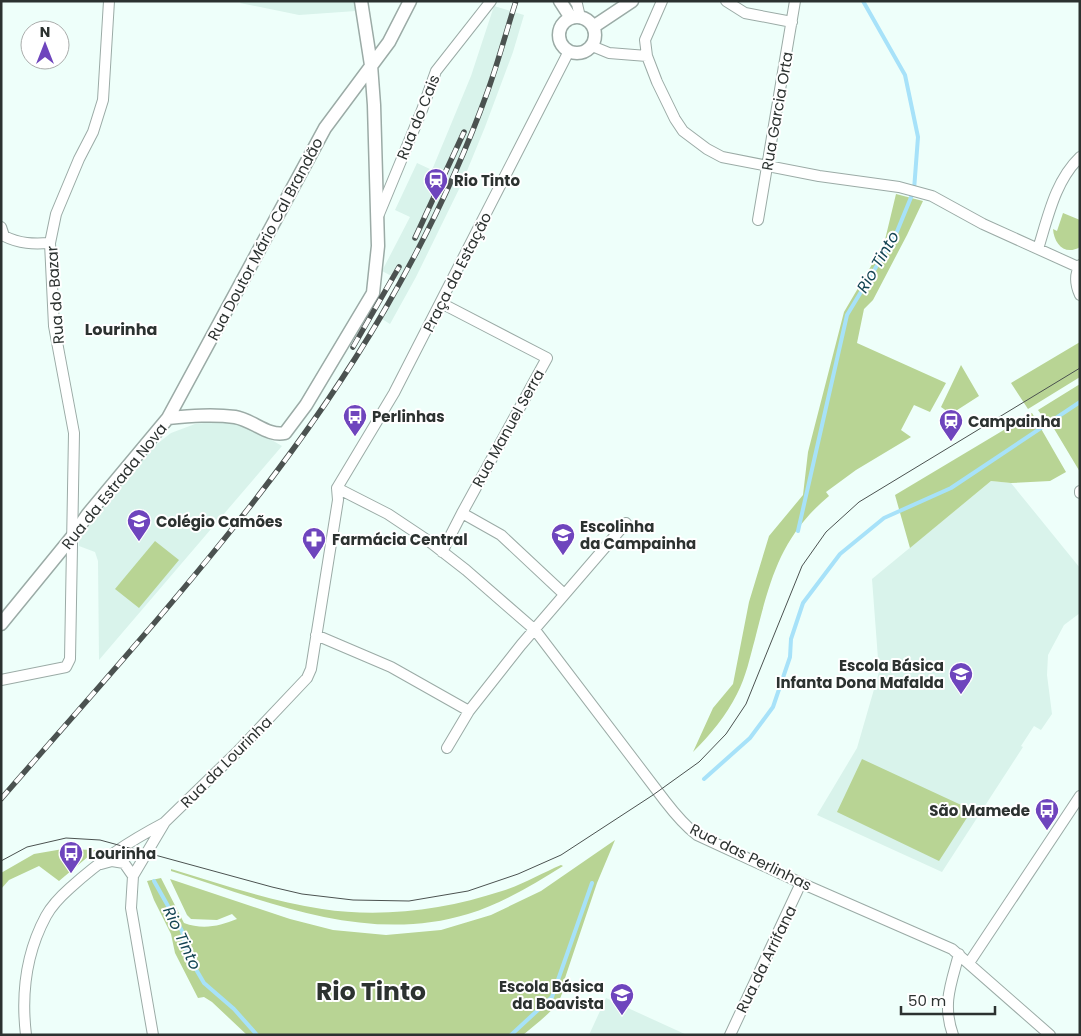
<svg xmlns="http://www.w3.org/2000/svg" width="1081" height="1036" font-family="Poppins,sans-serif">
  <rect width="100%" height="100%" fill="#eefffa"/>
  <path fill="#d9f3eb" d="M241 1H355L356 11 299 15 240 3Z
    M494 6 524 15 513 52 485 127 462 183 416 277 390 324 382 319 403 282 382 271 410 217 395 210 417 163 432 170 471 76Z
    M222 421 247 426 282 446 99 660 98 561 95 552 79 546V539L148 451 171 433 195 424Z
    M991 481 1011 483 1080 568V613L1064 625 1048 655 1047 675 1052 714 1041 730 1034 726 1021 746 1023 747 942 872 817 815 857 748 879 672 872 579Z
    M606 998 687 1035H589Z"/>
  <path fill="#b8d494" d="M896 194 923 201 907 235 873 300 864 309 857 343 946 383 930 412 914 405 901 430 911 437 856 470 826 492 829 496C780 537 770 580 755 639 750 657 746 677 737 694 726 716 711 734 693 752L713 708 733 684 749 602 769 536 803 495 808 452 844 312 884 244Z
    M1063 213 1080 220V247C1065 256 1054 244 1053 229L1057 231Z
    M1080 342V377L1028 409 1011 383Z
    M961 365 979 396 951 414 941 407Z
    M1080 384V472L1053 427 1051 428 1038 410Z
    M1032 413 1066 472 1050 481 1011 483 991 481 910 548 895 495Z
    M155 541 179 560 139 608 115 589Z
    M862 759 972 810 939 861 837 812Z
    M615 840 597 883 564 981C565 1005 540 1020 523 1035H247L212 1002 204 997 198 998 175 953 171 934 154 900 147 881 161 878 184 923C203 930 220 926 237 919L232 914 217 920 191 919 187 915 170 879 290 919 333 930 386 935 441 930 491 915 541 891Z
    M63 849 96 850 59 881 39 866 9 880 1 889V873L34 854Z
    M561 865 563 866C532 885 502 904 468 914 367 945 266 901 171 871V869C221 884 270 901 322 909 382 918 444 910 502 891 522 885 542 873 561 865Z"/>
  <g fill="none" stroke-linecap="round" stroke-linejoin="round">
    <path stroke="#a7e2f9" stroke-width="4" d="M798 531 847 315 896 234 914 190 918 137 905 75 863 1
      M704 779 750 738 773 707 790 657 791 639 803 603 840 554 884 518 951 488 1080 402
      M154 881 182 931 187 954 204 983 234 1009 257 1035
      M511 1035 552 997 592 883"/>
    <g stroke="#9baba6" stroke-width="12">
      <path id="minor" d="M575 1 577 4 580 17
        M726 1 745 13 792 22
        M592 46 609 53 647 56 657 82 675 119 683 131 707 149 722 157 819 176 899 187 932 196 983 224 1078 267
        M647 56 645 40 662 1
        M379 214 422 110 436 71 491 1
        M758 220 795 1
        M1 227 4 236C20 244 33 244 50 243
        M1038 249C1048 217 1055 181 1080 157
        M1080 265C1074 275 1075 284 1080 295
        M441 303 547 358 462 513 442 552
        M337 488 388 514 430 542 466 570 535 630 665 801C675 814 684 825 697 835L801 883 952 949 1050 1035
        M337 488 394 393 569 51
        M1080 491V493
        M462 513 501 535 564 594
        M316 635 391 667 469 711
        M1 680 66 667 70 659 74 433 54 326 50 243 56 214 79 159 93 132 103 100 109 1
        M447 748 469 711 521 645 626 523
        M101 864 112 861 124 863 133 876
        M969 963 1080 796
        M26 1035C21 993 26 953 46 916 52 905 61 896 70 888 101 860 128 842 164 823
        M153 1035 131 908 133 876 165 822 236 753 307 678 311 669 338 500 337 488
        M730 1035 801 883
        M953 1035C942 1004 951 984 959 954"/>
    </g>
    <g stroke="#9baba6" stroke-width="15">
      <path id="tertiary" d="M560 1 571 18
        M559 35a18 18 0 1 1 36 0a18 18 0 1 1-36 0Z
        M593 27 632 1
        M168 418C190 416 213 414 235 417 253 420 268 437 285 433L306 405 373 293 378 246 374 105 371 65 361 1
        M1 624 72 537 88 514 168 418 325 128 389 42 410 1"/>
    </g>
    <use href="#minor" stroke="#fff" stroke-width="10"/>
    <use href="#tertiary" stroke="#fff" stroke-width="12"/>
    <path stroke="#4b5250" stroke-width="1" d="M1 861 27 847 66 838 100 840 272 887 302 894 353 900 409 901 468 891 518 874 561 855 653 795 699 762 726 734 746 704 802 566 826 532 859 502 1080 368"/>
    <g stroke="#4b5250" stroke-width="5.5">
      <path id="rail" d="M415 238 464 132
        M353 347 399 267
        M1 799C136 643 280 490 384 311 424 242 460 168 487 93 498 63 506 32 516 1"/>
    </g>
    <use href="#rail" stroke="#fff" stroke-width="4" stroke-dasharray="11" stroke-linecap="butt"/>
  </g>
  <defs>
    <g id="station-pin" transform="scale(1.25)"><path d="M0 17L-7.5 6A9.5 9.5 0 1 1 7.5 6Z" fill="#6e45bd" stroke="#fff"/><path d="M-3-6H3Q5-6 5-4V2Q5 4 3 4L4.5 6H3L1.5 4h-3L-3 6H-4.5L-3 4Q-5 4-5 2V-4Q-5-6-3-6ZM-3.5-4v3h7v-3ZM-3.5 1v1.5H-2V1ZM2 1v1.5H3.5V1Z" fill="#fff"/></g>
    <g id="bus-pin" transform="scale(1.25)"><path d="M0 17L-7.5 6A9.5 9.5 0 1 1 7.5 6Z" fill="#6e45bd" stroke="#fff"/><path d="M-5-6H5V4H4V6H2V4H-2V6H-4V4H-5ZM-3.5-4V0h7V-4ZM-3.5 1.2v1.5H-2V1.2ZM2 1.2v1.5H3.5V1.2Z" fill="#fff"/></g>
    <g id="school-pin" transform="scale(1.25)"><path d="M0 17L-7.5 6A9.5 9.5 0 1 1 7.5 6Z" fill="#6e45bd" stroke="#fff"/><path d="M0-5L7-2L0 1L-7-2ZM-4 1L0 2.5L4 1V4Q0 6-4 4Z" fill="#fff"/></g>
    <g id="pharmacy-pin" transform="scale(1.25)"><path d="M0 17L-7.5 6A9.5 9.5 0 1 1 7.5 6Z" fill="#6e45bd" stroke="#fff"/><path d="M-2-6h4v4h4v4h-4v4h-4v-4h-4v-4h4Z" fill="#fff"/></g>
  </defs>
  <g fill-rule="evenodd">
    <use href="#station-pin" x="436" y="180"/>
    <use href="#bus-pin" x="355" y="416"/>
    <use href="#station-pin" x="951" y="421"/>
    <use href="#school-pin" x="139" y="521"/>
    <use href="#school-pin" x="563" y="535"/>
    <use href="#pharmacy-pin" x="314" y="539"/>
    <use href="#school-pin" x="961" y="674"/>
    <use href="#bus-pin" x="1047" y="810"/>
    <use href="#bus-pin" x="71" y="853"/>
    <use href="#school-pin" x="622" y="995"/>
  </g>
  <g text-anchor="middle" dominant-baseline="central" stroke-width="4" stroke-linejoin="round" paint-order="stroke">
    <g font-size="15" fill="#2c3230" stroke="#fff">
      <text transform="translate(777 111) rotate(-80)">Rua Garcia Orta</text>
      <text transform="translate(418 117) rotate(-68)">Rua do Cais</text>
      <text transform="translate(265 239) rotate(-62)">Rua Doutor Mário Cal Brandão</text>
      <text transform="translate(457 272) rotate(-63)">Praça da Estação</text>
      <text transform="translate(55 295) rotate(-94)">Rua do Bazar</text>
      <text transform="translate(508 428) rotate(-61)">Rua Manuel Serra</text>
      <text transform="translate(114 486) rotate(-51)">Rua da Estrada Nova</text>
      <text transform="translate(226 762) rotate(-45)">Rua da Lourinha</text>
      <text transform="translate(751 857) rotate(26)">Rua das Perlinhas</text>
      <text transform="translate(766 959) rotate(-64)">Rua da Arrifana</text>
    </g>
    <g font-size="15" font-weight="bold" fill="#2c3230" stroke="#fff" text-anchor="start">
      <text x="454" y="180">Rio Tinto</text>
      <text x="372" y="416">Perlinhas</text>
      <text x="968" y="421">Campainha</text>
      <text x="156" y="521">Colégio Camões</text>
      <text x="580" y="526">Escolinha<tspan x="580" dy="17">da Campainha</tspan></text>
      <text x="332" y="539">Farmácia Central</text>
      <text x="944" y="665" text-anchor="end">Escola Básica<tspan x="944" dy="17">Infanta Dona Mafalda</tspan></text>
      <text x="1030" y="810" text-anchor="end">São Mamede</text>
      <text x="88" y="853">Lourinha</text>
      <text x="604" y="986" text-anchor="end">Escola Básica<tspan x="604" dy="17">da Boavista</tspan></text>
    </g>
    <g font-size="16" font-style="italic" fill="#134453" stroke="#fff">
      <text transform="translate(878 262) rotate(-60)">Rio Tinto</text>
      <text transform="translate(182 938) rotate(65)">Rio Tinto</text>
    </g>
    <g font-size="16" font-weight="bold" fill="#2c3230" stroke="#fff">
      <text x="121" y="329">Lourinha</text>
    </g>
    <g font-size="25" font-weight="bold" fill="#2c3230" stroke="#fff">
      <text x="371" y="991">Rio Tinto</text>
    </g>
  </g>
  <rect width="1081" height="1036" fill="none" stroke="#2c3230" stroke-width="5"/>
  <g transform="translate(45 45)"><circle r="24" fill="#ffffff" stroke="#abadac"/>
  <path d="M0-4L9 19L0 12L-9 19Z" fill="#6e45bd"/>
  <text y="-8" font-size="14" font-weight="bold" text-anchor="middle" fill="#2c3230">N</text>
  </g>
  <path d="M901 1006v8h94v-8" fill="none" stroke="#2c3230" stroke-width="2.5"/>
  <text x="908" y="1006" font-size="15" fill="#2c3230" stroke="#ffffff" stroke-width="4" paint-order="stroke">50 m</text>
</svg>
